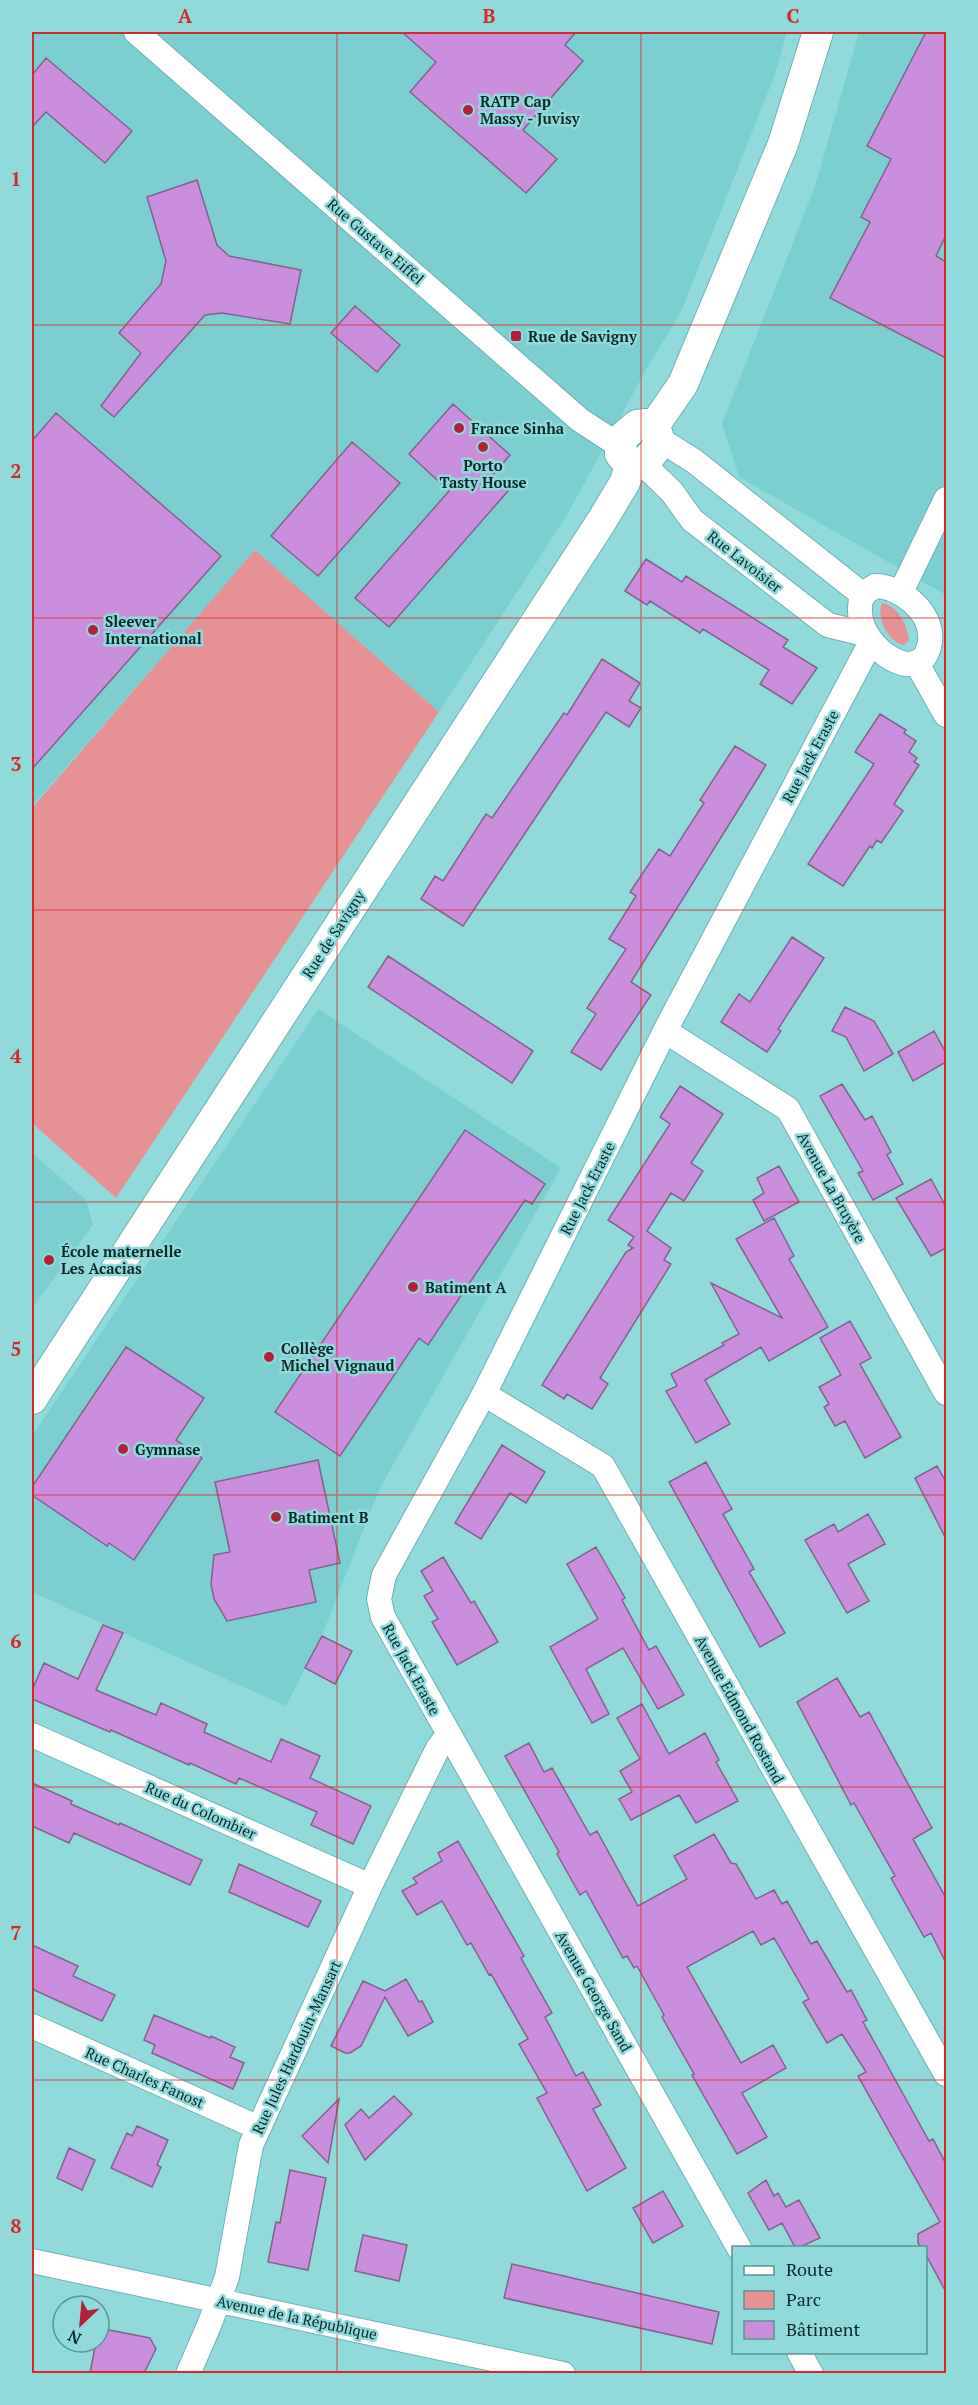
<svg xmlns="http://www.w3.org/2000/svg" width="978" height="2405" font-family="'PT Serif',serif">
  <rect width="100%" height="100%" fill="#91dadc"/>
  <path fill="#7ccfd1" d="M32 32H787L775 74 681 312 647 368 566 517 439 712 255 551 32 806Z
    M859 32H946V595L739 477 722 424 815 186Z
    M318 1009 561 1168 380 1488 323 1633 286 1706 32 1592V1436Z
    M32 1153 86 1200 93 1225 32 1309Z"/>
  <path fill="#e69295" d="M255 550 439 712 116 1198 32 1123V808Z
    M882 603C898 606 907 624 909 640L904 645C888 642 876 617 882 603Z"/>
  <path fill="#ca8edd" stroke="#81628b" stroke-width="1.5" d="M402 32H576L565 45 583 61 523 130 557 159 526 193 410 92 436 62Z
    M926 32H946V235L936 256 946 262V358L830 298 870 222 861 217 891 159 867 146Z
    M46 58 132 131 105 163 46 112 32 127V75Z
    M197 180 217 245 229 256 301 270 290 324 222 313 205 315 114 417 101 406 141 353 119 333 161 284 166 261 147 197Z
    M355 306 400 345 377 372 331 333Z
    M453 404 510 455 492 476 508 491 389 627 355 598 449 491 409 454Z
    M56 413 221 556 32 769V441Z
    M352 442 400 483 318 576 271 536Z
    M646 559 682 582 686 576 788 640 783 647 817 668 792 704 760 684 769 670 703 629 700 633 650 601 647 605 625 591Z
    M602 659 640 683 629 701 641 708 629 727 606 712 463 926 421 899 435 876 443 881 486 814 492 818 564 713 567 715Z
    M880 714 906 730 904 733 916 741 909 752 917 758 914 762 919 765 894 804 903 811 881 843 877 840 872 848 870 846 843 886 808 864 874 764 855 752Z
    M735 746 766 765 631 982 651 995 601 1070 571 1052 596 1014 587 1008 626 949 609 939 636 896 630 892 659 849 670 856 704 803 700 800Z
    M792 937 824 958 778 1029 781 1031 767 1052 721 1022 739 994 750 1002Z
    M388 956 533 1051 512 1083 368 987Z
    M845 1007 874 1021 893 1054 864 1071 846 1037 832 1031Z
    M934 1031 946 1053V1062L913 1081 898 1052Z
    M842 1084 865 1120 872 1116 891 1152 887 1155 903 1184 873 1200 858 1173 863 1171 820 1096Z
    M680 1086 723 1114 691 1163 703 1171 684 1201 671 1193 647 1231 671 1248 664 1260 671 1264 600 1378 608 1384 592 1409 567 1394 564 1399 542 1385 626 1252 633 1248 628 1245 634 1237 608 1220 670 1124 660 1117Z
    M465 1130 545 1184 532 1204 525 1200 428 1345 419 1338 340 1456 275 1412Z
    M779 1166 799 1202 764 1221 753 1200 764 1193 757 1178Z
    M931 1179 946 1207V1248L931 1256 896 1198Z
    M774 1218 794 1256 789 1259 828 1327 769 1361 761 1347 705 1380 730 1424 696 1443 666 1391 677 1386 671 1374 724 1345 722 1343 739 1334 711 1283 782 1318 736 1239Z
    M850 1321 871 1358 860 1364 901 1437 865 1458 845 1421 835 1426 824 1407 829 1404 819 1387 841 1375 820 1338Z
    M126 1347 204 1398 176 1440 202 1458 134 1560 109 1543 107 1546 32 1495V1487Z
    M502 1445 545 1472 526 1503 510 1493 481 1539 455 1523Z
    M318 1460 340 1563 309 1570 316 1602 227 1621 214 1599 211 1584 214 1555 230 1552 215 1482Z
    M706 1462 732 1509 723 1514 754 1569 749 1572 785 1633 760 1647 669 1482Z
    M937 1466 946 1482V1539L915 1478Z
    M868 1514 885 1544 848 1564 869 1601 847 1613 805 1540 834 1524 838 1532Z
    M596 1547 625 1598 622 1600 649 1650 656 1646 684 1695 658 1709 623 1648 586 1669 609 1714 592 1723 550 1647 598 1619 567 1564Z
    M443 1557 471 1603 474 1601 498 1642 457 1665 432 1622 438 1619 424 1596 433 1591 421 1571Z
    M103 1625 123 1633 96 1690 156 1715 161 1703 207 1724 204 1732 271 1762 281 1739 320 1756 310 1778 371 1806 353 1844 311 1825 317 1812 239 1778 236 1784 190 1763 189 1765 111 1730 110 1732 32 1699V1690L44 1663 78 1679Z
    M322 1636 352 1651 335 1684 305 1668Z
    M837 1678 860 1717 869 1712 932 1828 913 1839 946 1898V1963L931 1933 924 1937 891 1878 895 1876 854 1803 851 1805 797 1702Z
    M642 1704 669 1754 705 1733 719 1760 716 1762 738 1801 696 1823 679 1795 631 1820 619 1799 632 1792 620 1771 640 1759 617 1718Z
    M529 1743 544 1772 552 1768 590 1835 597 1831 638 1906 687 1879 674 1856 714 1834 731 1863 736 1864 756 1899 774 1890 782 1904 787 1901 811 1944 817 1941 847 1992 851 1990 867 2020 863 2022 886 2063 929 2141 933 2139 946 2164V2292L926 2255V2247H921L918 2243V2234L940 2222 858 2076 866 2072 842 2034 827 2043 803 2002 809 1999 774 1938 761 1945 753 1931 687 1967 741 2063 773 2045 786 2068 742 2093 767 2137 737 2154 692 2075 694 2074 662 2017 664 2015 637 1966 634 1968 627 1956 623 1958 586 1891 580 1895 557 1854 559 1852 505 1756Z
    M32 1783 72 1801 71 1804 119 1825 120 1823 202 1860 190 1885 74 1833 69 1843 32 1826Z
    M458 1841 524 1956 521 1958 552 2013 545 2017 576 2076 583 2072 601 2105 593 2109 626 2168 587 2191 537 2098 547 2093 519 2044 528 2039 491 1974 489 1975 471 1943 467 1945 442 1901 417 1915 402 1891 417 1883 413 1878 442 1861 438 1853Z
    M239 1864 321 1901 308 1927 229 1892Z
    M32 1945 78 1966 73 1976 115 1995 102 2021 32 1989Z
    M406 1979 419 2002 422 2001 433 2022 408 2036 385 1997 361 2046 350 2053H345L331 2046 363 1981 385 1991Z
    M154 2015 210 2038 211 2036 235 2047 230 2057 244 2063 233 2089 152 2053 155 2045 144 2040Z
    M394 2096 412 2114 365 2160 345 2125 361 2109 369 2118Z
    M339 2099 328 2163 302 2136Z
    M137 2126 168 2140 157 2165 161 2167 152 2187 111 2168 127 2133 132 2136Z
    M69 2148 95 2160 82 2190 57 2178Z
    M290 2170 326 2178 308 2270 268 2262 276 2222 280 2223Z
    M766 2180 774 2196 778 2193 786 2207 799 2200 820 2238 800 2247H795L782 2223 769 2230 748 2193Z
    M663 2191 683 2226 653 2243 633 2208Z
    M363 2235 407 2245 399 2281 355 2271Z
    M512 2264 719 2312 712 2344 504 2298Z
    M99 2328 150 2338 156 2349 144 2373H90L96 2342H99Z"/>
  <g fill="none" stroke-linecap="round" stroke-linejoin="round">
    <g stroke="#6bb3b5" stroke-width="26">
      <path id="minor" d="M136 32 580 420 620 446
        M659 439 694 461 863 595
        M643 464 672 492 692 520 828 625 865 634
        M875 586C901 586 934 613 930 642 922 691 860 648 860 612 860 607 860 599 864 595 866 591 871 589 875 586Z
        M901 592 946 499
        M916 662 946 715
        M665 1031 788 1109 946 1393
        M484 1394 603 1466 946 2074
        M32 1735 370 1886
        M32 2026 259 2128
        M739 2248 383 1617 379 1599 384 1575 484 1394 665 1031 871 642
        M32 2261 563 2374
        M799 2352 811 2374
        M188 2374 210 2323 227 2277 251 2145 370 1886 438 1748 448 1735"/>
    </g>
    <g stroke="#6bb3b5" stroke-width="32">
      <path id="tertiary" d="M646 424C673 433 650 466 630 466L620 454 623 437 637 425Z
        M654 426 683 384 783 144 818 32
        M32 1399 601 522 625 482 630 466"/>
    </g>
    <use href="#minor" stroke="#fff" stroke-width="24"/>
    <use href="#tertiary" stroke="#fff" stroke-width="30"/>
  </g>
  <path fill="none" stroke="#d62828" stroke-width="1.5" stroke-opacity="0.55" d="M337 32V2374M641 32V2374M32 325H946M32 618H946M32 910H946M32 1202H946M32 1495H946M32 1787H946M32 2080H946"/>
  <g fill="#b3203a" stroke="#91dadc" stroke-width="2">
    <circle cx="468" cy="110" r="6"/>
    <rect x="510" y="330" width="12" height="12" rx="3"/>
    <circle cx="459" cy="428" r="6"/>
    <circle cx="483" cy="447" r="6"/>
    <circle cx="93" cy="630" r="6"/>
    <circle cx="49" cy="1260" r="6"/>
    <circle cx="413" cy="1287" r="6"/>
    <circle cx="269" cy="1357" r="6"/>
    <circle cx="123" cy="1449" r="6"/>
    <circle cx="276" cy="1517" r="6"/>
  </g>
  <g text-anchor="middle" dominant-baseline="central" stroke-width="5" stroke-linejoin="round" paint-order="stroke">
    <g font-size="15" font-weight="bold" fill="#0a292a" stroke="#91dadc" text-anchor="start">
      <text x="480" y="101">RATP Cap<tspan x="480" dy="17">Massy - Juvisy</tspan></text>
      <text x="528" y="336">Rue de Savigny</text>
      <text x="471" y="428">France Sinha</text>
      <text x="483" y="465" text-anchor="middle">Porto<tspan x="483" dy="17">Tasty House</tspan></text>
      <text x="105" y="621">Sleever<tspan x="105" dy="17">International</tspan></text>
      <text x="61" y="1251">École maternelle<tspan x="61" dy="17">Les Acacias</tspan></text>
      <text x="425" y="1287">Batiment A</text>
      <text x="281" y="1348">Collège<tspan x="281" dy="17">Michel Vignaud</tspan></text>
      <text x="135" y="1449">Gymnase</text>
      <text x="288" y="1517">Batiment B</text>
    </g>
    <g font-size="15" fill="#0a292a" stroke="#91dadc">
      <text transform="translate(376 241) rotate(41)">Rue Gustave Eiffel</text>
      <text transform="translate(745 561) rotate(38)">Rue Lavoisier</text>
      <text transform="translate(810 756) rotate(-62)">Rue Jack Eraste</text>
      <text transform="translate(333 934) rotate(-57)">Rue de Savigny</text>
      <text transform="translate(832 1187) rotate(61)">Avenue La Bruyère</text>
      <text transform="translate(587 1188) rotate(-63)">Rue Jack Eraste</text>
      <text transform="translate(412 1669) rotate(61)">Rue Jack Eraste</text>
      <text transform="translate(740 1709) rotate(61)">Avenue Edmond Rostand</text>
      <text transform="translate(201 1810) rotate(24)">Rue du Colombier</text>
      <text transform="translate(594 1991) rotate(60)">Avenue George Sand</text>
      <text transform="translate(296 2047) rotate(-65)">Rue Jules Hardouin-Mansart</text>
      <text transform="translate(145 2077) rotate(24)">Rue Charles Fanost</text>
      <text transform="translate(297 2317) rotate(12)">Avenue de la République</text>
    </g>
  </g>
  <rect width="978" height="2405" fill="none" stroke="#91dadc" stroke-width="66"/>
  <rect x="732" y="2246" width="195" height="108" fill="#91dadc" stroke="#5b9395" stroke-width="1.5"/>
  <rect x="744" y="2266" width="30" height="9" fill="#ffffff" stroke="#5b9395" stroke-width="1.5"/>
  <text x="786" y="2276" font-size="18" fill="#0a292a">Route</text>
  <rect x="744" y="2291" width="30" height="18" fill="#e69295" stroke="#5b9395" stroke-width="1.5"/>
  <text x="786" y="2306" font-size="18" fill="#0a292a">Parc</text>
  <rect x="744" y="2321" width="30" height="18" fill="#ca8edd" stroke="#5b9395" stroke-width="1.5"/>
  <text x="786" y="2336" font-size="18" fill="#0a292a">Bâtiment</text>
  <g transform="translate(81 2324) rotate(206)"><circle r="28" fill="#91dadc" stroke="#5b9395" stroke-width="1.5"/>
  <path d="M0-4.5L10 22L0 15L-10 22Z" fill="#b3203a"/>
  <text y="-9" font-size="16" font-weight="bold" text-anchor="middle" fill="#0a292a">N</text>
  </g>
  <rect x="33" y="33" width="912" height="2339" fill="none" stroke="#d62828" stroke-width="2"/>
  <g font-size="20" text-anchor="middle" font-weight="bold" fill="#d62828">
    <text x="185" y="23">A</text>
    <text x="489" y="23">B</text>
    <text x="793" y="23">C</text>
    <text x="16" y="186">1</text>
    <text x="16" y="478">2</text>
    <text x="16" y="771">3</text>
    <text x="16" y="1063">4</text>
    <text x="16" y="1356">5</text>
    <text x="16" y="1648">6</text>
    <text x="16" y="1940">7</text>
    <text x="16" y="2233">8</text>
  </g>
</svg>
